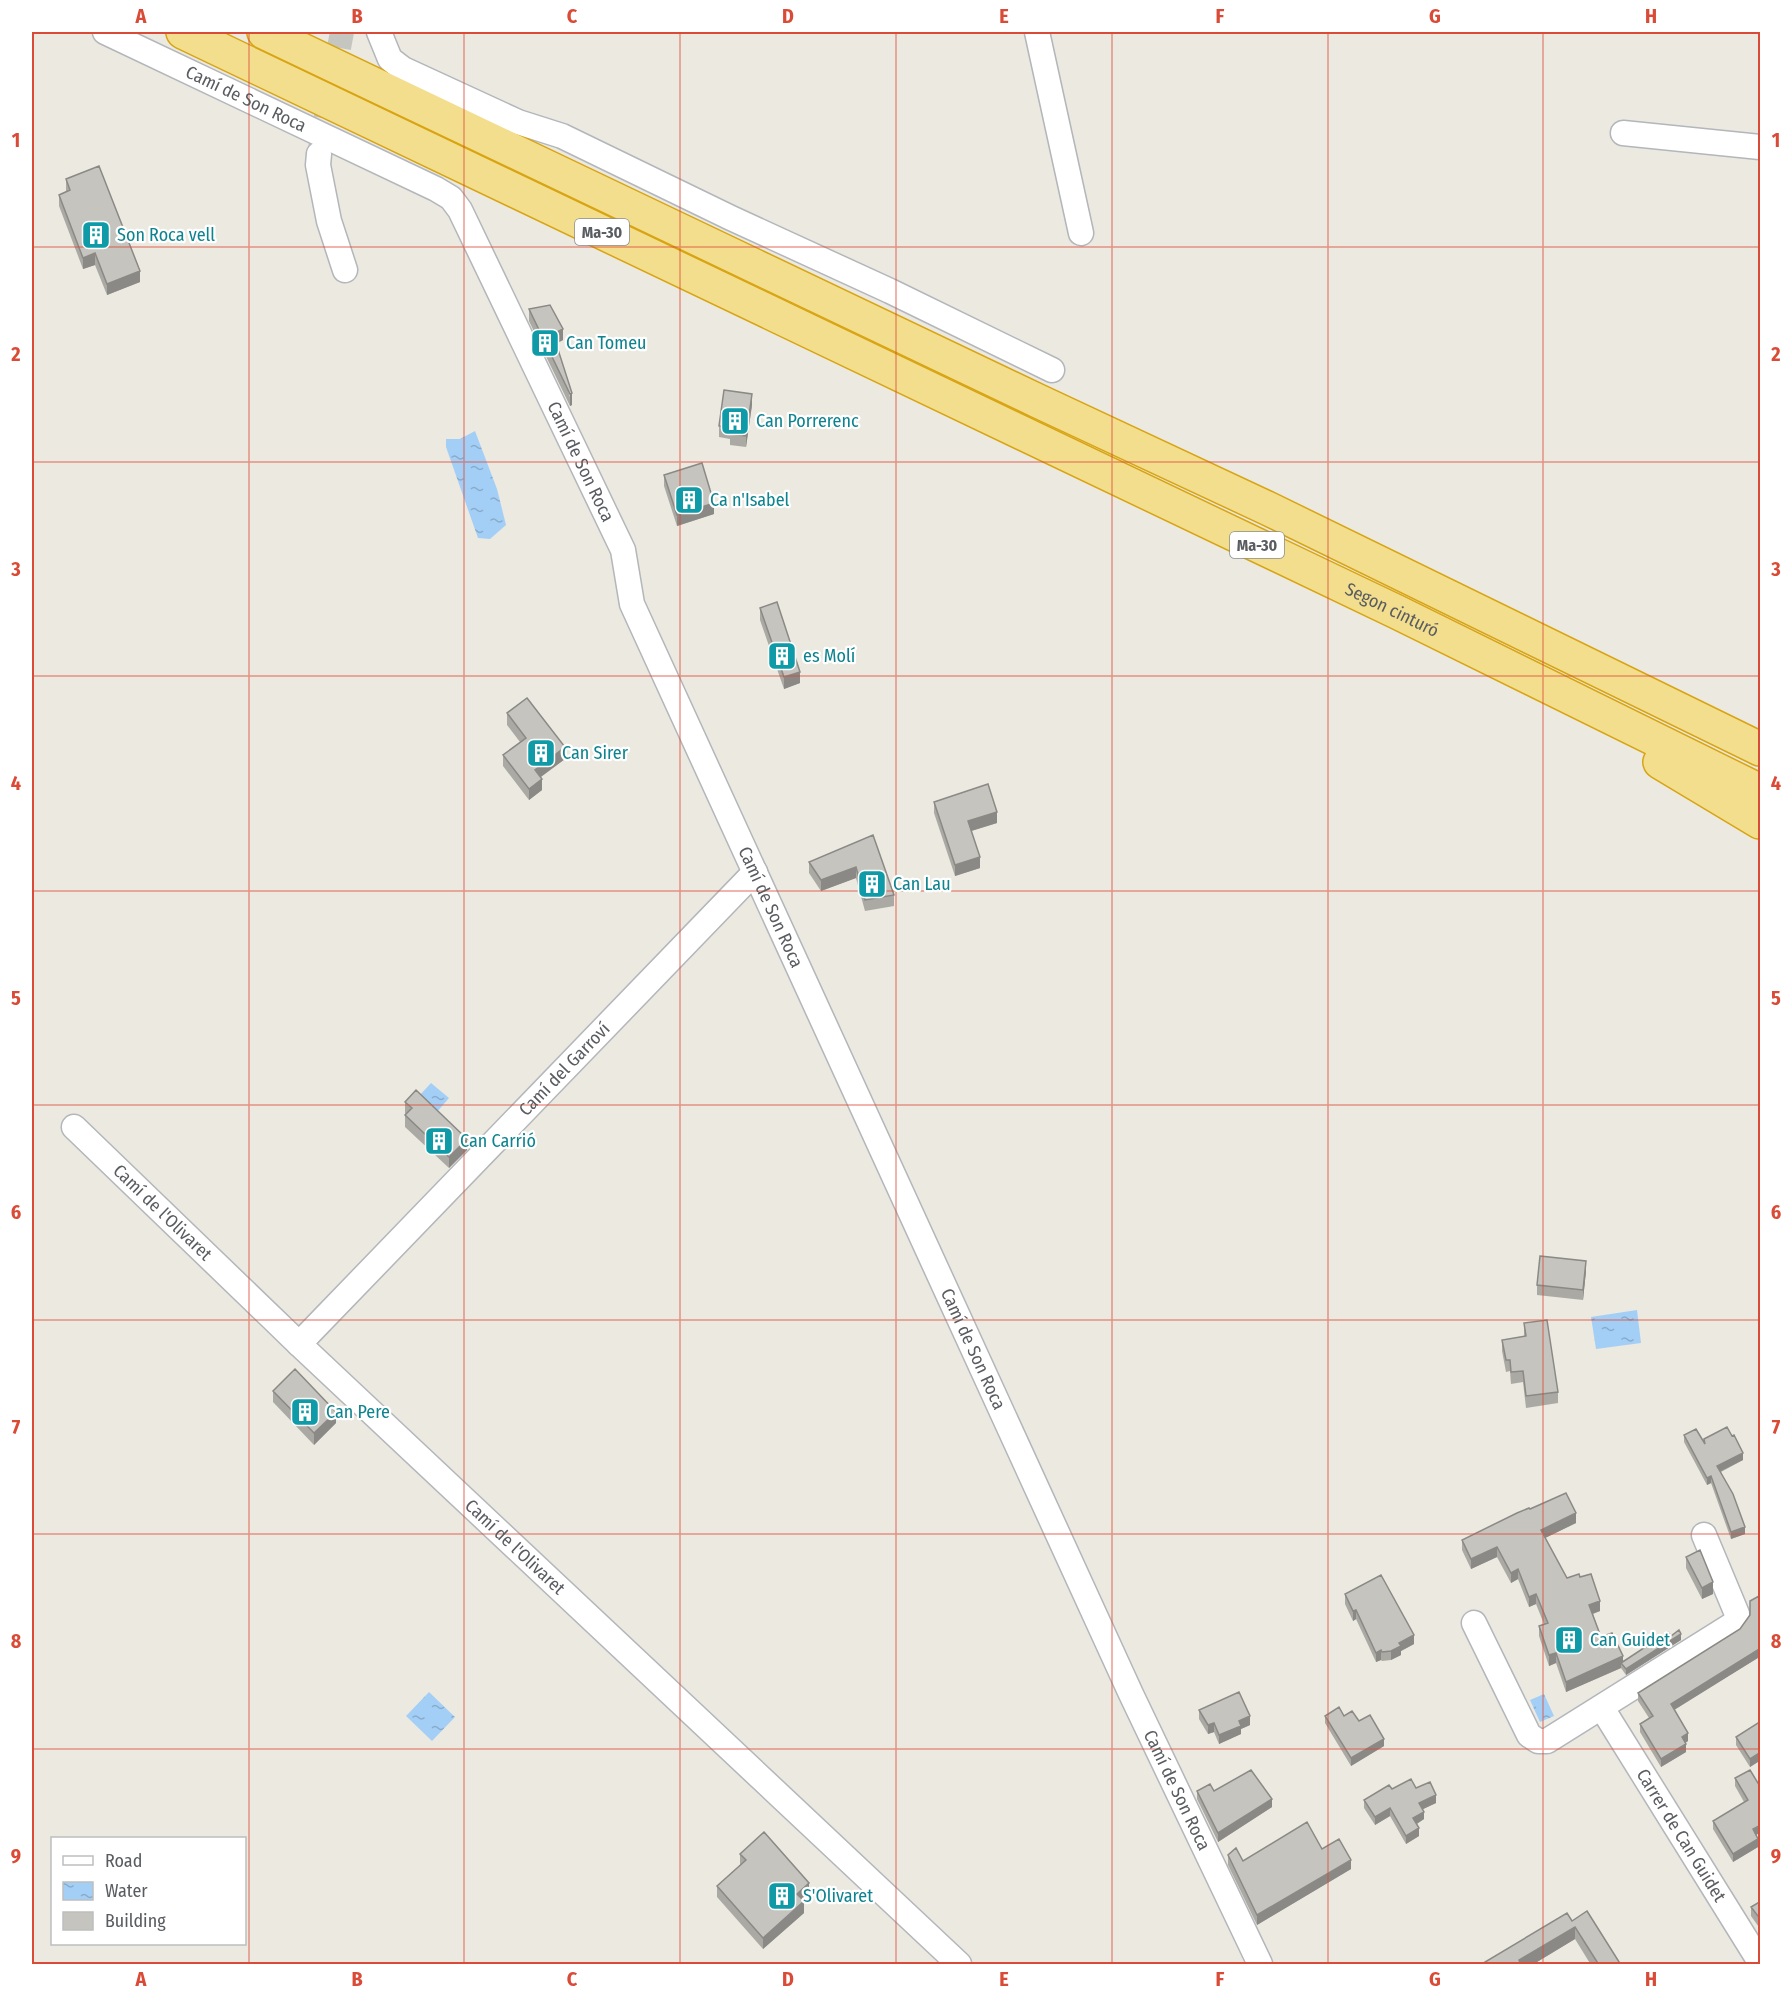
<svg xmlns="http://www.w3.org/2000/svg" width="1792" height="1996" font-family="'Fira Sans Condensed',sans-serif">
  <defs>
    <pattern id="water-ripples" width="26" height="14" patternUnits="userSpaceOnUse" patternTransform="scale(1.5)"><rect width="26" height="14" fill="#a3cff7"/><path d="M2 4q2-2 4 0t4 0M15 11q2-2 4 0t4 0" fill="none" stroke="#88abcb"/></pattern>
  </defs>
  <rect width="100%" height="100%" fill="#ebe9e0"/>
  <path fill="url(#water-ripples)" d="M475 431 497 489 506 525 490 539 478 538 446 447V439H460Z
    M431 1083 449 1098 437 1112 419 1096Z
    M1637 1310 1641 1343 1596 1349 1591 1317Z
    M429 1692 455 1717 432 1741 406 1716Z
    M1544 1694 1554 1716 1540 1722 1530 1700Z"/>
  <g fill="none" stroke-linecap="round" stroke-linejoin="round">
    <path stroke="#c6c6c0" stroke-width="24" stroke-dasharray="24 12" stroke-linecap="butt" d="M319 154 342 32"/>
    <g stroke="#b3b6ba" stroke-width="27">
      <g id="minor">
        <path id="s1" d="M105 32 436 189 451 198 460 210 623 550 632 604 1131 1694 1260 1964"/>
        <path d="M379 32 390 59 403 69 518 122 562 136 731 218 890 291 1052 370"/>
        <path d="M1037 32 1081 233"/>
        <path d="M1623 133 1760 147"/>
        <path d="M319 154 318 165 329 221 345 270"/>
        <path id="s2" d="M74 1127 299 1344 959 1964"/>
        <path id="s3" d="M299 1344 755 872"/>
        <path d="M1474 1623 1529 1735 1538 1741H1547L1732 1625 1736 1620 1737 1614 1704 1535"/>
        <path id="s4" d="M1602 1708 1760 1962"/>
      </g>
    </g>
    <g stroke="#d8a412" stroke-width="36">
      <g id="highway">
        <path id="s5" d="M183 32 1397 612 1760 791"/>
        <path d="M264 32 1038 401 1269 509 1760 749"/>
        <path d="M1660 762 1760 822"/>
      </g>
    </g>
    <use href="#minor" stroke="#fff" stroke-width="24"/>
    <use href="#highway" stroke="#f3de8e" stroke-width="33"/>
  </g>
  <path fill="#aaa9a3" d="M66 179 140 282 107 295 95 265 83 269 59 206V195L66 192Z
    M529 309 563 340 556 344 572 405 570 406 529 321Z
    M752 405 746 447 730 445V439L719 437V426Z
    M664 475 714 514 677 526 664 486Z
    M760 608 800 683 784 689 760 620Z
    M507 713 565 759 541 777 542 790 529 800 503 766V755L520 742 507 725Z
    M934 802 997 823 971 831 980 868 955 876 934 813Z
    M873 835 894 895V906L865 911 856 878 821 891 809 873V862Z
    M405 1102 467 1150 449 1168 405 1127V1115L406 1114 405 1113Z
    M1586 1271 1583 1300 1537 1295V1285Z
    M1524 1323 1558 1392V1403L1526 1408 1523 1382 1511 1384 1510 1371 1506 1372 1502 1351V1340L1524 1336Z
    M273 1391 336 1423 314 1445 273 1402Z
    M1684 1435 1704 1442 1743 1460 1721 1472 1745 1534 1731 1539 1711 1483 1707 1485 1684 1442Z
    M1530 1509 1576 1523 1545 1538 1567 1578 1580 1577 1600 1611 1593 1614 1601 1637 1623 1661 1671 1636 1681 1640 1626 1675 1621 1668 1566 1692 1556 1663 1549 1666 1539 1636V1626L1544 1624 1536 1604 1529 1607 1518 1579 1511 1583 1497 1557 1471 1569 1462 1550V1540Z
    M1686 1557 1713 1594 1702 1599 1686 1568Z
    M1345 1594 1414 1644 1401 1651V1655L1391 1660 1382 1661 1381 1660 1376 1662 1356 1619 1353 1621 1345 1604Z
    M1761 1599V1656L1674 1709 1688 1741 1685 1743 1686 1752 1661 1767 1640 1732V1724L1649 1718 1638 1701V1693L1740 1629Z
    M1199 1710 1250 1725 1241 1729V1734L1219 1744 1214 1732 1208 1734 1199 1719Z
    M1325 1716H1344L1359 1721 1384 1746 1351 1766 1325 1723Z
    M1761 1721V1760L1750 1767 1736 1745V1737Z
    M1750 1770 1756 1835 1758 1847 1733 1862 1713 1829V1821L1744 1802 1735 1786V1778Z
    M1416 1788 1436 1803 1423 1809 1424 1819 1417 1824 1419 1836 1406 1844 1390 1816 1375 1825 1364 1808V1800L1392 1789Z
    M1197 1791H1214L1272 1807 1218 1842 1197 1799Z
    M1322 1849 1351 1869 1257 1925 1228 1865V1855L1243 1861Z
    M740 1854 809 1894 802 1900 804 1913 763 1949 717 1897V1886L740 1865Z
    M1761 1901V1930L1751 1916V1907Z
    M1572 1921 1621 1965H1591L1575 1939 1532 1965H1480Z"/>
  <path fill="#8b8985" d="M95 253V265L83 269V258Z
    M140 271V282L107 295V284Z
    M563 329V340L553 345V334Z
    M572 393V405L570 406V394Z
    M752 394V405L746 447V436Z
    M714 503V514L677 526V515Z
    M800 672V683L784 689V677Z
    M565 747V759L535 781V770Z
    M542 779V790L529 800V789Z
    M997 812V823L968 832V821Z
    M980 857V868L955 876V865Z
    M856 867V878L821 891V880Z
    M467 1139V1150L449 1168V1157Z
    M1586 1261V1271L1583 1300V1290Z
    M336 1412V1423L314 1445V1433Z
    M1743 1453V1460L1717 1473V1466Z
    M1711 1476V1483L1707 1485V1478Z
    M1576 1513V1523L1541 1540V1530Z
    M1745 1527V1534L1731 1539V1532Z
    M1497 1547V1557L1471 1569V1559Z
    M1518 1569V1579L1511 1583V1573Z
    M1713 1582V1594L1702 1599V1588Z
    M1536 1594V1604L1529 1607V1597Z
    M1600 1601V1611L1589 1615V1605Z
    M1356 1610V1619L1353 1621V1611Z
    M1681 1634V1640L1626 1675V1669Z
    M1414 1635V1644L1401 1651V1655L1391 1660V1651L1399 1643Z
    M1761 1648V1656L1671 1712V1704Z
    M1381 1650V1660L1376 1662V1653Z
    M1556 1653V1663L1549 1666V1655Z
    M1623 1656V1666L1621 1663V1668L1566 1692V1682Z
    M1250 1716V1725L1241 1729V1734L1219 1744V1735L1239 1721Z
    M1214 1723V1732L1208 1734V1725Z
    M1688 1733V1741L1682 1745V1737Z
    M1384 1739V1746L1351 1766V1758Z
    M1686 1744V1752L1661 1767V1759Z
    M1761 1752V1760L1750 1767V1759Z
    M1436 1795V1803L1419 1811V1803Z
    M1272 1799V1807L1218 1842V1833Z
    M1390 1808V1816L1375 1825V1817Z
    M1424 1812V1819L1413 1826V1818Z
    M1761 1825V1832L1753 1837V1829Z
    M1419 1828V1836L1406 1844V1836Z
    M1758 1839V1847L1733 1862V1854Z
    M1351 1860V1869L1257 1925V1915Z
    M809 1883V1894L797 1905V1894Z
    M804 1901V1913L763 1949V1938Z
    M1575 1927V1939L1532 1965H1519V1960Z"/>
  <path fill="#c6c4be" stroke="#8b8985" stroke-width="1.5" d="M99 166 140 271 107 284 95 253 83 258 59 195 70 190 66 179Z
    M550 305 563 329 553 334 572 393 570 394 529 309Z
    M724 390 752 394 746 436 730 434 731 428 719 426Z
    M702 463 714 503 677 515 664 475Z
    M777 602 800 672 784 677 760 608Z
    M527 698 565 747 535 770 542 779 529 789 503 755 526 738 507 713Z
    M988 784 997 812 968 821 980 857 955 865 934 802Z
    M873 835 894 895 865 900 856 867 821 880 809 862Z
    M416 1090 467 1139 449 1157 405 1115 412 1108 405 1102Z
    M1540 1256 1586 1261 1583 1290 1537 1285Z
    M1547 1320 1558 1392 1526 1396 1523 1371 1511 1372 1510 1360H1506L1502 1340 1526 1336 1524 1323Z
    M295 1369 336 1412 314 1433 273 1391Z
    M1727 1427 1732 1436 1734 1435 1743 1453 1717 1466 1733 1494 1745 1527 1731 1532 1711 1476 1707 1478 1684 1435 1696 1429 1705 1444 1704 1439Z
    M1566 1493 1576 1513 1541 1530 1567 1578 1579 1574 1580 1577 1591 1574 1600 1601 1589 1605 1601 1637 1612 1633 1623 1656 1566 1682 1556 1653 1549 1655 1539 1626 1548 1623 1536 1594 1529 1597 1518 1569 1511 1573 1497 1547 1471 1559 1462 1540 1517 1513 1529 1508 1530 1509Z
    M1700 1550 1713 1582 1702 1588 1686 1557Z
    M1381 1575 1414 1635 1399 1643 1401 1646 1391 1651 1382 1652 1381 1650 1376 1653 1356 1610 1353 1611 1345 1594Z
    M1759 1596 1761 1599V1648L1671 1704 1688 1733 1682 1737 1686 1744 1661 1759 1640 1724 1653 1716 1638 1693 1740 1629 1750 1615V1601Z
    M1679 1630 1681 1634 1626 1669 1621 1663 1668 1632 1671 1636Z
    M1239 1692 1250 1716 1239 1721 1241 1726 1219 1735 1214 1723 1208 1725 1199 1710Z
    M1339 1707 1344 1716 1352 1711 1359 1721 1370 1715 1384 1739 1351 1758 1325 1716Z
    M1761 1721V1752L1750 1759 1736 1737Z
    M1251 1770 1272 1799 1218 1833 1197 1791 1210 1784 1214 1791Z
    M1750 1770 1761 1788V1825L1753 1829 1758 1839 1733 1854 1713 1821 1748 1800 1735 1778Z
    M1411 1779 1416 1788 1430 1782 1436 1795 1419 1803 1424 1812 1413 1818 1419 1828 1406 1836 1390 1808 1375 1817 1364 1800 1389 1785 1392 1789Z
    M1307 1822 1322 1849 1339 1839 1351 1860 1257 1915 1228 1855 1236 1848 1243 1861Z
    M764 1832 809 1883 797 1894 804 1901 763 1938 717 1886 746 1860 740 1854Z
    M1761 1901V1920L1751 1907Z
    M1587 1911 1621 1965H1599L1575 1927 1519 1960 1521 1965H1480L1567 1913 1572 1921Z"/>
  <path fill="none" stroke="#da4b37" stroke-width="1.5" stroke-opacity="0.55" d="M249 32V1964M464 32V1964M680 32V1964M896 32V1964M1112 32V1964M1328 32V1964M1543 32V1964M32 247H1760M32 462H1760M32 676H1760M32 891H1760M32 1105H1760M32 1320H1760M32 1534H1760M32 1749H1760"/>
  <defs>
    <g id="building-square" transform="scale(1.5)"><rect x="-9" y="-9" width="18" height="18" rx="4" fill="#0f9aa8" stroke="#fff"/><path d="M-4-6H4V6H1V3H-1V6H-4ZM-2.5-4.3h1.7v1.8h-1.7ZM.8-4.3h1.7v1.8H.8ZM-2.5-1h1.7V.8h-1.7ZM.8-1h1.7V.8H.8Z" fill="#fff"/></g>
  </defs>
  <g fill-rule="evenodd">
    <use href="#building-square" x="96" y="235"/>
    <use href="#building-square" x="545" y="343"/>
    <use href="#building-square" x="735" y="421"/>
    <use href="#building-square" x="689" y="500"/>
    <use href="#building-square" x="782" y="656"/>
    <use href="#building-square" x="541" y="753"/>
    <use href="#building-square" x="872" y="884"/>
    <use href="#building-square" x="439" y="1141"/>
    <use href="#building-square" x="305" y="1412"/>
    <use href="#building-square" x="1569" y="1640"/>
    <use href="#building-square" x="782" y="1896"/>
  </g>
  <g text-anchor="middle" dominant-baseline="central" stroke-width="4.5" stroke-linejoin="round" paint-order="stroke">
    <g fill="#fff" stroke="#8b8d90" stroke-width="1.5">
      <rect x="575" y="219" width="54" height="26" rx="4.5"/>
      <rect x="1230" y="532" width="54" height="26" rx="4.5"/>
    </g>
    <g font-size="16" font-weight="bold" fill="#595c60">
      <text x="602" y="232">Ma-30</text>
      <text x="1257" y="545">Ma-30</text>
    </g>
    <g font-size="18" fill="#595c60" stroke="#fff">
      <text stroke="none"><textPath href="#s1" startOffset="156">Camí de Son Roca</textPath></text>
      <text stroke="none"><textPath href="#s1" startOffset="678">Camí de Son Roca</textPath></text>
      <text stroke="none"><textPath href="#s5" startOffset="1340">Segon cinturó</textPath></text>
      <text stroke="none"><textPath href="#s1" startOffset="1164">Camí de Son Roca</textPath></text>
      <text stroke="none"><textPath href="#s3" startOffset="382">Camí del Garroví</textPath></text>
      <text stroke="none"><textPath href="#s2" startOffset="123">Camí de l'Olivaret</textPath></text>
      <text stroke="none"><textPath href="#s1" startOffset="1650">Camí de Son Roca</textPath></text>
      <text stroke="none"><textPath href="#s2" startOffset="609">Camí de l'Olivaret</textPath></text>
      <text stroke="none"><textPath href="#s1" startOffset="2136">Camí de Son Roca</textPath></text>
      <text stroke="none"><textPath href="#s4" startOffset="150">Carrer de Can Guidet</textPath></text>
    </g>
    <g font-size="18" fill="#0d838f" stroke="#fff" text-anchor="start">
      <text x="117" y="235">Son Roca vell</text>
      <text x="566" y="343">Can Tomeu</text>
      <text x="756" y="421">Can Porrerenc</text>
      <text x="710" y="500">Ca n'Isabel</text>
      <text x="803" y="656">es Molí</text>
      <text x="562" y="753">Can Sirer</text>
      <text x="893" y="884">Can Lau</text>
      <text x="460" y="1141">Can Carrió</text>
      <text x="326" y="1412">Can Pere</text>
      <text x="1590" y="1640">Can Guidet</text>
      <text x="803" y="1896">S'Olivaret</text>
    </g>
  </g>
  <rect width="1792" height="1996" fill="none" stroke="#ffffff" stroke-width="66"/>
  <rect x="51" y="1837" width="195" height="108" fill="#ffffff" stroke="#bdbebf" stroke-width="1.5"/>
  <rect x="63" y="1856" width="30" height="9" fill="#ffffff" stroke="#bdbebf" stroke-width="1.5"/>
  <text x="105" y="1867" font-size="18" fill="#595c60">Road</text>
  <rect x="63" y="1882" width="30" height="18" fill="url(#water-ripples)" stroke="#bdbebf" stroke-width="1.5"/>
  <text x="105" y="1897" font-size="18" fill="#595c60">Water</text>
  <rect x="63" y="1912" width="30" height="18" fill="#c6c4be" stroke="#bdbebf" stroke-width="1.5"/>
  <text x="105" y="1927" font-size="18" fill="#595c60">Building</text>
  <rect x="33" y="33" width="1726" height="1930" fill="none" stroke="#da4b37" stroke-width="2"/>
  <g font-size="20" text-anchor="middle" font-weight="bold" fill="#da4b37">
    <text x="141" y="23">A</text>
    <text x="357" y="23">B</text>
    <text x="572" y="23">C</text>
    <text x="788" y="23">D</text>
    <text x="1004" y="23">E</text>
    <text x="1220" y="23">F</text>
    <text x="1435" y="23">G</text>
    <text x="1651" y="23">H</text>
    <text x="16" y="147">1</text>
    <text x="1776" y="147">1</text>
    <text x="16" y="361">2</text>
    <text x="1776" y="361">2</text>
    <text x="16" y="576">3</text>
    <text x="1776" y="576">3</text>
    <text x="16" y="790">4</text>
    <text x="1776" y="790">4</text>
    <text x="16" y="1005">5</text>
    <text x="1776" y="1005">5</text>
    <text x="16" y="1219">6</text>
    <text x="1776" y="1219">6</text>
    <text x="16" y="1434">7</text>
    <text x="1776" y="1434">7</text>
    <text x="16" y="1648">8</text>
    <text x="1776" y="1648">8</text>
    <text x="16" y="1863">9</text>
    <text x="1776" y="1863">9</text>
    <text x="141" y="1986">A</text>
    <text x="357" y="1986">B</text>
    <text x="572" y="1986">C</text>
    <text x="788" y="1986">D</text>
    <text x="1004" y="1986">E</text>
    <text x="1220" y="1986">F</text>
    <text x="1435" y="1986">G</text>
    <text x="1651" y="1986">H</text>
  </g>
</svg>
